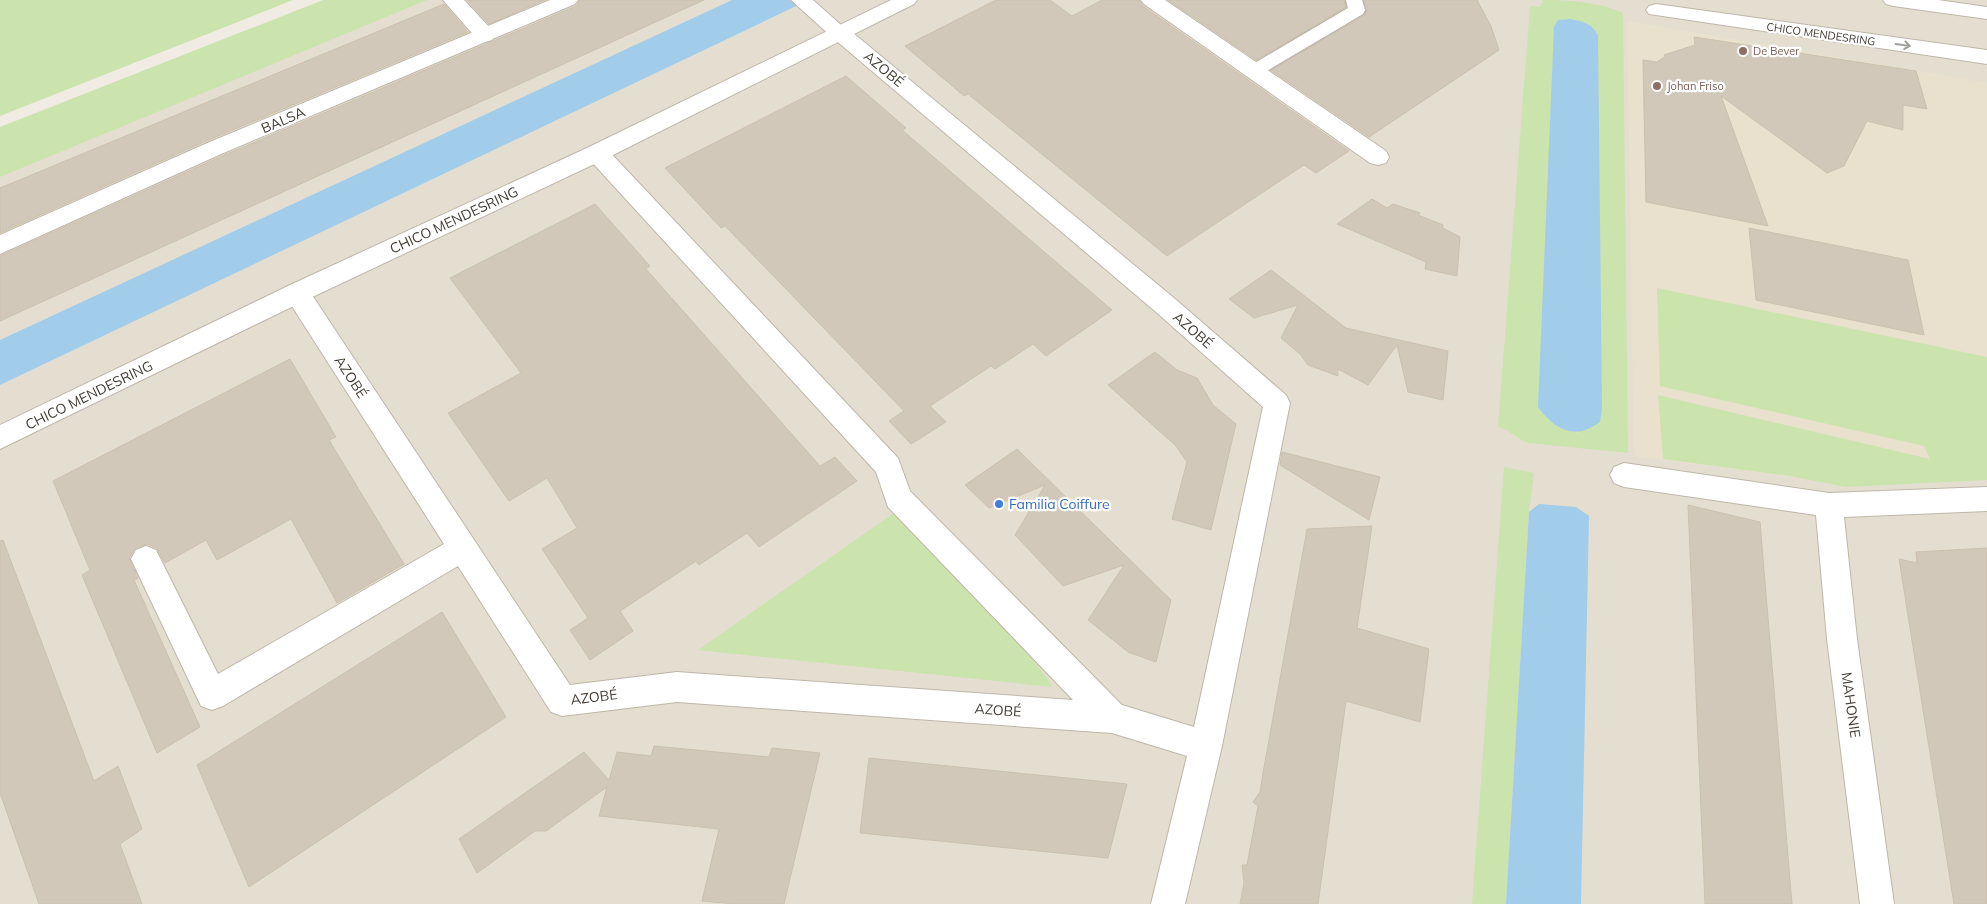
<svg xmlns="http://www.w3.org/2000/svg" width="1987" height="904" font-family="Mulish,sans-serif">
  <rect width="100%" height="100%" fill="#f0ece3"/>
  <path fill="#e4ded1" d="M385 0H1987V904H0V153Z"/>
  <path fill="#e9e1cd" d="M1627 21 1987 83V473L1845 484 1634 456Z"/>
  <path fill="#cbe3ad" fill-rule="evenodd" d="M0 0H293L0 116Z
    M323 0H427L0 177V127Z
    M1543 0C1569 0 1599 2 1623 13L1628 453 1528 443C1516 438 1510 430 1498 427L1530 6 1540 7ZM1571 19C1584 22 1591 23 1598 35L1578 433 1562 429Z
    M1657 288 1987 357V480L1846 487 1790 476 1663 459 1658 395 1930 459 1924 446 1660 386Z
    M1504 467 1534 473 1529 512 1506 904H1472Z
    M904 506 1019 640 1053 687 698 650Z"/>
  <path fill="#a1cdeb" d="M732 0H809L0 385V340Z
    M1571 19C1584 22 1591 23 1598 35L1602 407 1600 422C1575 441 1555 430 1538 407L1554 27 1558 20Z
    M1539 504 1576 507 1589 516 1581 904H1506L1529 512Z"/>
  <path fill="#d1c8b9" stroke="#ccc0ad" d="M467 0H545L489 24Z
    M580 0H704L0 321V256L222 156 576 6Z
    M996 0H1050L1072 16 1102 0H1139L1143 6 1349 151 1316 173 1304 165 1167 256 968 94 964 96 905 46Z
    M1168 0H1344L1346 7 1256 60Z
    M1364 0H1477L1491 26 1499 50 1369 137 1271 70 1364 16 1367 9Z
    M444 4 468 32 204 142 0 233V188Z
    M1694 37 1916 71 1927 109 1903 105V130L1867 121 1844 166 1827 173 1721 96 1768 226 1646 202 1643 60 1657 62 1666 56 1664 55 1695 45Z
    M846 76 906 128 902 130 1112 310 1046 356 1033 344 995 369 991 366 930 406 946 422 911 444 889 421 904 411 725 226 721 228 665 168Z
    M1372 199 1387 208 1393 204 1420 213 1418 215 1443 225V228L1460 237 1457 276 1425 269 1426 262 1337 224Z
    M595 204 650 266 646 269 820 466 835 457 857 481 759 547 747 533 699 565 696 561 620 611 633 631 590 660 570 630 588 618 542 549 577 528 547 478 509 501 448 413 521 373 450 278Z
    M1749 228 1908 260 1924 335 1756 300Z
    M1271 270 1346 328 1448 351 1443 400 1408 392 1397 345 1368 385 1338 369V376L1308 365 1300 354 1281 338 1298 305 1254 318 1229 299Z
    M1155 352 1177 370 1197 378 1213 405 1236 424 1211 530 1172 519 1187 462 1176 446 1108 385Z
    M290 359 336 437 329 440 404 564 337 603 291 519 217 560 206 540 165 563 157 548 147 544 135 548 129 558 138 578 134 580 200 727 157 753 82 575 90 570 53 481Z
    M1017 449 1171 600 1156 662 1128 652 1088 620 1124 565 1063 586 1015 535 1045 485 989 508 965 485Z
    M1282 452 1380 477 1369 520 1280 465Z
    M1688 505 1760 522 1792 904H1705Z
    M1372 526 1357 628 1429 649 1420 722 1346 701 1318 904H1240L1244 883 1242 865H1247L1258 806 1253 802 1260 792 1263 773 1307 529Z
    M3 540 94 781 118 766 142 829 120 844 142 904H39L0 793V541Z
    M1987 548V904H1954L1899 559 1917 563 1916 552Z
    M442 612 506 717 249 887 197 765Z
    M654 746 769 757 772 748 820 753 784 904H735L702 901 719 829 599 816 607 787 546 831H535L477 873 459 839 584 752 609 780 617 752 651 756Z
    M869 758 1127 784 1108 858 860 833Z"/>
  <g fill="none" stroke-linecap="round" stroke-linejoin="round">
    <g stroke="#beb7a9" stroke-width="3">
      <path id="service" d="M1346 0H1362L1365 10 1363 14 1260 75 1254 77 1248 75 1245 71 1248 67 1348 8Z"/>
    </g>
    <g stroke="#beb7a9" stroke-width="2">
      <path id="pedestrian" d="M443 0H464L492 30 495 35 492 40 485 42 478 40Z
        M791 0H813L850 33 847 38 840 40 833 38Z"/>
    </g>
    <g stroke="#beb7a9" stroke-width="2">
      <path id="minor" d="M550 0H578L575 4 221 154 0 254V235L205 144Z
        M1141 0H1165L1386 151 1389 157 1386 163 1378 165 1370 163 1144 4Z
        M1656 4 1987 50V64L1649 14 1646 10 1649 6Z
        M840 26 847 28 1174 298 1286 395 1290 403 1222 746 1185 904H1151L1187 756 1112 733 677 702 562 716 551 712 458 566 223 706 212 710 201 706 131 559 136 550 146 546 156 550 218 674 444 544 288 300 285 293 288 286 297 284 306 286 570 685 677 672 1073 700 888 507 876 472 589 159 586 153 589 147 597 145 605 147 898 458 910 491 1122 705 1194 727 1263 407 1156 312 833 38 830 33 833 28Z
        M1624 463 1829 493 1987 487V511L1844 517 1857 639 1894 904H1860L1827 639 1816 515 1624 487 1614 483 1610 475 1614 467Z"/>
    </g>
    <g stroke="#beb7a9" stroke-width="2">
      <path id="tertiary" d="M891 0H917L914 4 605 159 306 300 0 449V425L288 286 589 147Z
        M1883 0H1938L1987 7V19L1893 6 1886 4Z"/>
    </g>
    <use href="#service" fill="#fff" fill-rule="evenodd"/>
    <use href="#pedestrian" fill="#fff" fill-rule="evenodd"/>
    <use href="#minor" fill="#fff" fill-rule="evenodd"/>
    <use href="#tertiary" fill="#fff" fill-rule="evenodd"/>
  </g>
  <defs><path id="oneway-shaft" d="M-6 0H5M1.5-3L5.5 0L1.5 3" fill="none" stroke-width="1.6" stroke-linecap="round" stroke-linejoin="round" transform="scale(1.25)"/></defs>
  <use stroke="#a09e9a" href="#oneway-shaft" transform="translate(1903 45) rotate(8)"/>
  <g fill="#8d6e63" stroke="#fff" stroke-width="2">
    <circle cx="1743" cy="51" r="5"/>
    <circle cx="1657" cy="86" r="5"/>
  </g>
  <circle fill="#3f7fe0" stroke="#fff" stroke-width="2" cx="999" cy="504" r="5"/>
  <g text-anchor="middle" dominant-baseline="central" stroke-width="4.5" stroke-linejoin="round" paint-order="stroke">
    <g font-size="11" fill="#423c34" stroke="#fff">
      <text transform="translate(1821 34) rotate(8)">CHICO MENDESRING</text>
    </g>
    <g font-size="11" fill="#785e54" stroke="#fff" text-anchor="start">
      <text x="1753" y="51">De Bever</text>
      <text x="1667" y="86">Johan Friso</text>
    </g>
    <g font-size="14" fill="#423c34" stroke="#fff">
      <text transform="translate(884 69) rotate(40)">AZOBÉ</text>
      <text transform="translate(283 120) rotate(-23)">BALSA</text>
      <text transform="translate(454 220) rotate(-25)">CHICO MENDESRING</text>
      <text transform="translate(1193 330) rotate(41)">AZOBÉ</text>
      <text transform="translate(351 377) rotate(57)">AZOBÉ</text>
      <text transform="translate(89 395) rotate(-26)">CHICO MENDESRING</text>
      <text transform="translate(594 697) rotate(-7)">AZOBÉ</text>
      <text transform="translate(1851 705) rotate(82)">MAHONIE</text>
      <text transform="translate(998 710) rotate(4)">AZOBÉ</text>
    </g>
    <g font-size="14" fill="#366cbe" stroke="#fff" text-anchor="start">
      <text x="1009" y="504">Familia Coiffure</text>
    </g>
  </g>
</svg>
